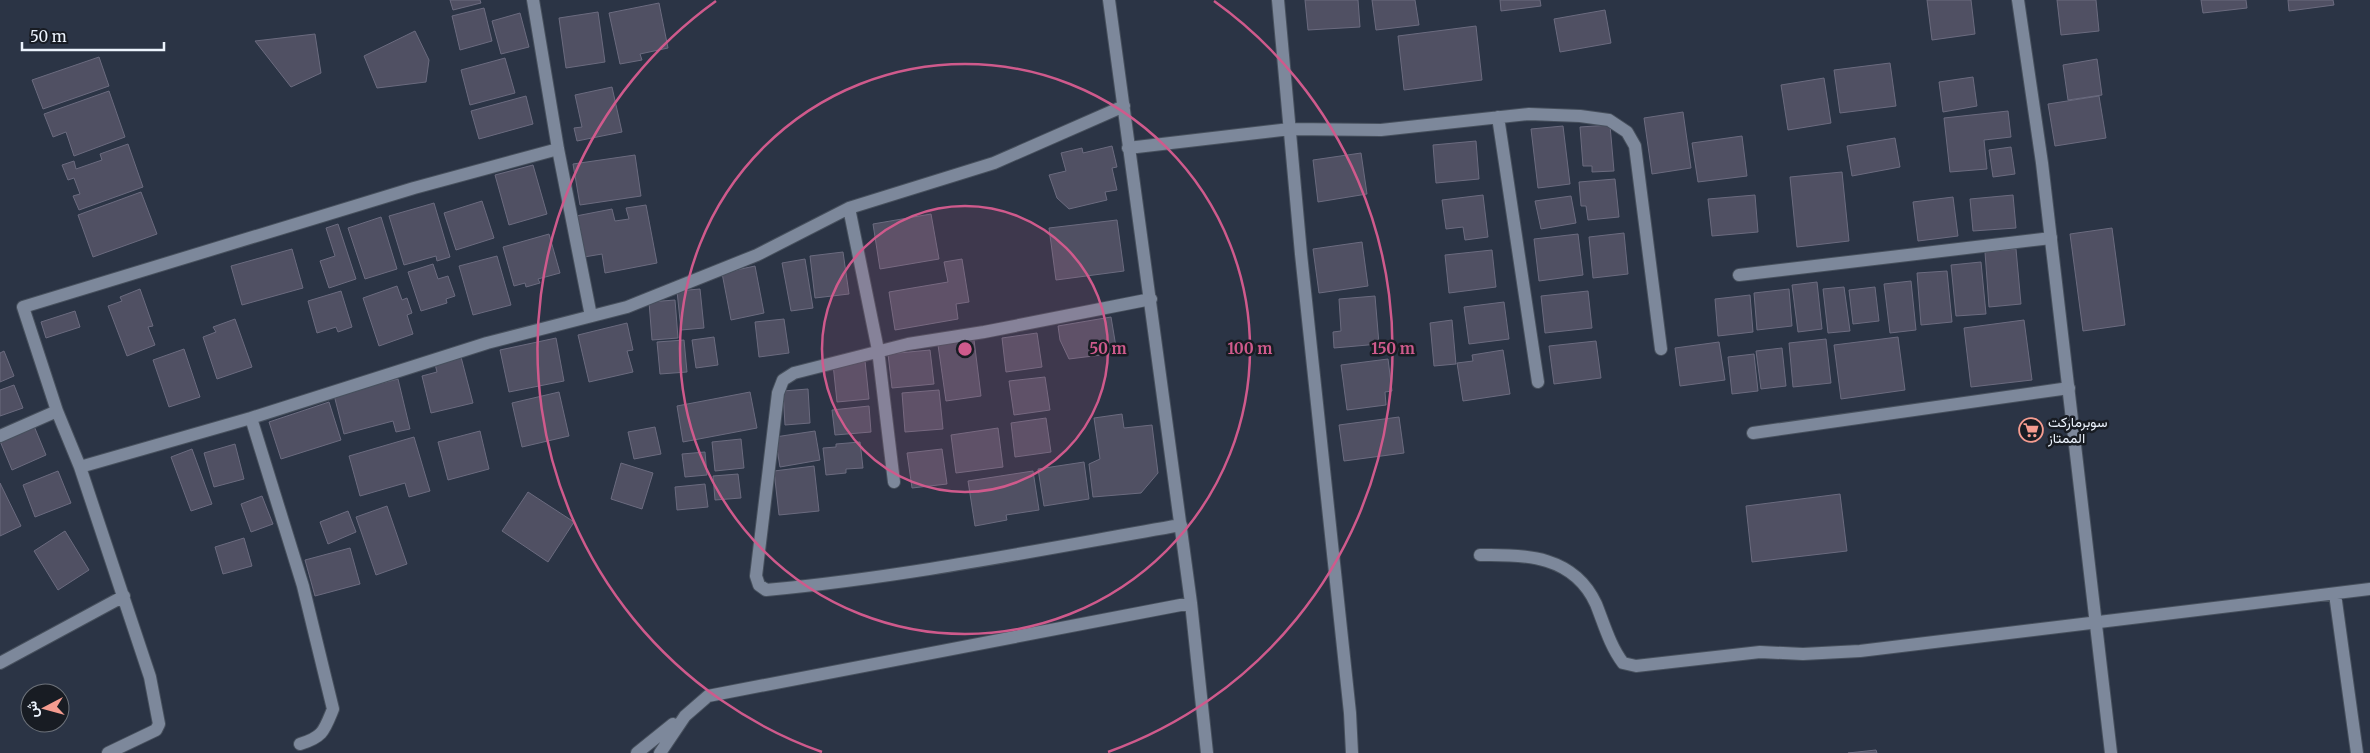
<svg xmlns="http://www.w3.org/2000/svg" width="2370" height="753" font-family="Merriweather,Vazirmatn,serif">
  <rect width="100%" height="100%" fill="#2b3445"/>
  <path fill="#505063" stroke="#6b6b7f" d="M450 0H480L481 3 453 10Z
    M1305 0H1358L1360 27 1308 30Z
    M1372 0H1415L1419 25 1376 30Z
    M1500 0H1540L1541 6 1501 11Z
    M1927 0H1971L1975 34 1932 40Z
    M2057 0H2096L2099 31 2061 35Z
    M2201 0H2246L2247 8 2203 13Z
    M2288 0H2333L2334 5 2289 11Z
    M659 3 668 48 640 54 642 60 620 64 609 13Z
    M484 8 492 41 460 50 452 16Z
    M1605 10 1611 43 1560 52 1554 19Z
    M598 12 605 62 566 68 559 18Z
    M520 13 529 47 501 54 492 21Z
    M1476 26 1482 80 1404 90 1398 36Z
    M415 31 429 60 426 82 377 88 364 56Z
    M315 34 321 73 291 87 255 41Z
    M99 57 109 86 43 109 32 80Z
    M505 58 515 93 470 105 461 70Z
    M2097 59 2102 95 2068 100 2063 65Z
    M1890 63 1896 106 1840 113 1834 70Z
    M1973 77 1977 106 1943 112 1939 82Z
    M1824 78 1831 123 1788 130 1781 85Z
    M612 87 622 132 577 141 574 128 582 127 575 95Z
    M109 91 125 137 74 156 66 132 53 137 44 114Z
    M526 96 533 124 479 139 471 111Z
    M2099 96 2106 138 2055 146 2048 104Z
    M2008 111 2011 137 1984 140 1987 169 1950 172 1944 118Z
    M1683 112 1691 168 1652 174 1644 118Z
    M1610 125 1614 171 1592 172V166H1583L1580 127Z
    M1563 126 1570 184 1538 188 1531 129Z
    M1742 136 1747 176 1698 182 1692 143Z
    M1895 138 1900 167 1852 176 1847 146Z
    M1476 141 1479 179 1436 183 1433 145Z
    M128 144 143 187 79 210 73 196 80 194 74 178 68 180 62 165 74 161 76 169 102 160 100 154Z
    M1112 146 1117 167 1112 168 1117 190 1105 192 1107 200 1069 209 1057 198 1049 175 1066 171 1061 153 1082 148 1083 153Z
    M2011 147 2015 174 1993 177 1989 150Z
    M1361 153 1367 194 1318 202 1313 160Z
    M635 155 641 196 580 205 573 164Z
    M533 165 547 214 509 225 495 175Z
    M1842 172 1849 241 1797 247 1790 177Z
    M1615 179 1619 217 1588 220 1586 206H1581L1579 182Z
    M141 192 157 234 93 257 78 215Z
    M1483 195 1488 237 1465 240 1463 227 1446 229 1442 200Z
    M1755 195 1758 232 1712 236 1708 199Z
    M2013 195 2016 228 1973 231 1970 199Z
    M1571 196 1576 223 1541 229 1535 201Z
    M1953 197 1958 236 1918 241 1913 202Z
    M482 201 494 238 456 250 444 213Z
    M434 203 450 257 437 261 436 256 404 265 389 216Z
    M646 205 657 263 605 273 602 254 584 257 576 216 612 209 615 221 629 219 626 208Z
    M931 214 939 259 880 269 873 224Z
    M381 217 397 269 365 279 348 228Z
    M1117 220 1124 271 1056 280 1049 228Z
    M338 224 356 279 329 288 320 261 335 256 326 228Z
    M2112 228 2125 325 2083 331 2070 234Z
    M1624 233 1628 274 1593 278 1589 237Z
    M549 234 560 273 538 279 540 283 526 287 525 283 514 286 503 247Z
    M1578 234 1583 275 1539 281 1534 239Z
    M1362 242 1368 286 1319 293 1313 249Z
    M292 249 303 288 242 305 231 266Z
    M2016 249 2021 304 1989 307 1985 252Z
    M1492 250 1496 287 1449 293 1445 255Z
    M843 252 849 294 815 298 810 256Z
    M497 256 511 305 473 315 459 266Z
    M805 259 813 308 791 311 782 263Z
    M962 259 969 302 956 304 958 319 895 330 889 292 948 282 944 262Z
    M1981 262 1986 314 1956 316 1951 265Z
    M433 264 438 279 448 276 455 296 446 299 447 303 421 311 408 272Z
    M755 266 764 313 731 320 722 273Z
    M1947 271 1952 322 1921 325 1917 273Z
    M1911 281 1916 330 1890 333 1884 284Z
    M1817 282 1822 329 1798 332 1792 285Z
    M397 286 402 300 407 298 412 313 407 315 413 334 379 346 363 298Z
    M1844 287 1850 331 1828 333 1823 289Z
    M1875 287 1879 321 1853 324 1849 290Z
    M140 289 153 326 148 327 155 345 127 356 108 306 122 301 120 297Z
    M700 289 704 328 681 330 677 291Z
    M1789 289 1792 326 1757 330 1754 293Z
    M341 291 352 327 338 332 336 327 317 333 308 301Z
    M1588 291 1592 328 1545 333 1541 296Z
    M1750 295 1753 332 1718 336 1715 299Z
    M1375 296 1379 344 1334 348 1333 332 1341 331 1339 299Z
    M675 300 678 338 652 340 649 302Z
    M1504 302 1509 339 1469 344 1464 307Z
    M75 311 80 327 46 338 41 322Z
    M1111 317 1117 353 1069 359 1060 340 1058 326Z
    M235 319 252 367 217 379 203 337 216 332 213 327Z
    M784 319 789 353 759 357 755 322Z
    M1452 320 1456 364 1434 366 1430 323Z
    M2024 320 2032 380 1971 387 1964 328Z
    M627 323 633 350 627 351 633 372 589 382 578 335Z
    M1037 333 1042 367 1006 372 1002 338Z
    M714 337 718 365 696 368 692 340Z
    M1898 337 1905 390 1841 399 1834 345Z
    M556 338 564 381 509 392 500 350Z
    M1826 339 1831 383 1793 387 1789 343Z
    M684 340 687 372 660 374 657 342Z
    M974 340 981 396 946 401 938 345Z
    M1596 341 1601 378 1554 384 1549 346Z
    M1719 342 1725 380 1680 386 1675 348Z
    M1782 348 1786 386 1761 389 1756 351Z
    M184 349 200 397 169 407 153 360Z
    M930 350 934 384 892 388 888 354Z
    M1503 350 1510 394 1463 401 1457 363 1473 361 1472 355Z
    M4 351 14 376 0 382V353Z
    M1754 354 1758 391 1732 394 1728 357Z
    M461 357 473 403 431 413 422 376 437 372 435 364Z
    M1388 359 1392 391 1385 392 1386 405 1347 410 1341 365Z
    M865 361 869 399 837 402 833 364Z
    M1045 377 1050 410 1014 415 1009 381Z
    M398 379 410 429 396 432 393 421 344 434 334 395Z
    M14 385 23 408 0 416V390Z
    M808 389 810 423 785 425 783 391Z
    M939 390 943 429 905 432 902 393Z
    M559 392 569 436 522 447 512 403Z
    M750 392 757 428 683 442 677 406Z
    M329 402 341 440 281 459 269 422Z
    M869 406 871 432 835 435 832 410Z
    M1122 414 1124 428 1152 425 1158 473 1141 493 1093 497 1089 464 1100 459 1094 418Z
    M1399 417 1404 453 1344 461 1339 425Z
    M1046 418 1051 452 1015 457 1011 423Z
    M34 426 46 455 12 470 0 441Z
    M655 427 661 454 634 459 628 432Z
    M998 428 1003 467 956 473 951 435Z
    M480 431 489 469 448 480 438 442Z
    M815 431 820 460 780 467 775 437Z
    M414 437 430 491 409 497 405 483 360 496 349 456Z
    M741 439 744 468 715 471 712 442Z
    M860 442 863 468 846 469V473L826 475 823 448 836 447V444Z
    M235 444 244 479 214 487 204 453Z
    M192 449 212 504 191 511 171 457Z
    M942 449 947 484 912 488 907 453Z
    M705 452 707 475 685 477 682 454Z
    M1084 462 1089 499 1044 506 1038 469Z
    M621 463 653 473 642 509 611 499Z
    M814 466 819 511 779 515 774 471Z
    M58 471 71 503 35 517 23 485Z
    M1033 471 1039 510 1006 515 1007 520 975 526 968 481Z
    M738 474 741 498 715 500 713 476Z
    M0 483 21 526 0 536Z
    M705 484 708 507 677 510 675 487Z
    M528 492 574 522 548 562 502 531Z
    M1840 494 1847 551 1752 562 1746 506Z
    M262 496 273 524 251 532 241 504Z
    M387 506 407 564 376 575 356 517Z
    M348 511 356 532 328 544 320 522Z
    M65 531 89 570 58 590 34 551Z
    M244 538 252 566 223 574 215 547Z
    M350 548 360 584 315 596 305 560Z
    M1876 750 1877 753H1848Z"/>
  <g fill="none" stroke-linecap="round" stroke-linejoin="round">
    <g stroke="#47505d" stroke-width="14">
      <path id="street" d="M533 0 558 149 591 316
        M1109 0 1191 603 1207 753
        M1278 0 1301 254 1350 713 1352 753
        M1498 117 1538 382
        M1128 148 1290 129 1381 130 1529 114 1580 116 1609 120 1627 132 1635 146 1661 349
        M849 208 878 350 894 482
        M1739 275 2051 238
        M1151 299 984 332 908 344 794 373 783 380 778 393 756 576 759 585 766 590C906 577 1043 549 1181 525
        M57 411 23 307 414 188 558 149
        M251 418 303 586 333 709C324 731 323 737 300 744
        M1753 433 2069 388
        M0 436 57 411 80 467
        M1480 555C1526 554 1574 556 1596 604 1604 624 1610 646 1623 663L1636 666 1760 652 1803 654 1860 651 2370 589
        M2335 594 2357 753
        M0 663 124 596
        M108 753 156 730 159 724 150 677 80 467 251 418 487 343 627 307 757 255 849 208 994 163 1124 106
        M637 753 673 724
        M660 753 685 716 708 696 1191 603"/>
    </g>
    <g stroke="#47505d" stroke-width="14">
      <path id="secondary" d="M2018 0 2042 163 2111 753"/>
    </g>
    <use href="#street" stroke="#7d889b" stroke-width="12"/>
    <use href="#secondary" stroke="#7d889b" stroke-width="12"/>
  </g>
  <circle cx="965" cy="349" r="143" fill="#cf5a8c" fill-opacity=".12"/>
  <g fill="none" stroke="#cf5a8c" stroke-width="2.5">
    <circle cx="965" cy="349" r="143"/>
    <circle cx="965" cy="349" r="285"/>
    <path d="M822 752A428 428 0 0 1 716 1M1214 1A428 428 0 0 1 1108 752"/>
  </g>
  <defs>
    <g id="supermarket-ring" transform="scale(1.25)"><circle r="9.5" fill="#181c23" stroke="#f59c90" stroke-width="1.5"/><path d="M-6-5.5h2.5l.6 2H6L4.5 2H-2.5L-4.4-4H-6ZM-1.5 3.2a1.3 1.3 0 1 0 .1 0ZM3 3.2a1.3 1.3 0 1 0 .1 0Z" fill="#f59c90"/></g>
  </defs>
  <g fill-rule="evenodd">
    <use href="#supermarket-ring" x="2031" y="430"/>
  </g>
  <g text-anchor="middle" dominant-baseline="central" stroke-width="5" stroke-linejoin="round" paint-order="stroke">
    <g font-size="14" fill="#ecf3fd" stroke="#181c23" text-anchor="start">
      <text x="2048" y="422">سوبرماركت<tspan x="2048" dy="16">الممتاز</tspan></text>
    </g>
  </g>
  <circle cx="965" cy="349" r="8" fill="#cf5a8c" stroke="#181c23" stroke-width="2.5"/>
  <g font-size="15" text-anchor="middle" font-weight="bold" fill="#cf5a8c" stroke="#181c23" stroke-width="5" stroke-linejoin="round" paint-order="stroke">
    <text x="1108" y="354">50 m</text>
    <text x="1250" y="354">100 m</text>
    <text x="1393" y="354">150 m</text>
  </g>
  <g transform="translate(45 708) rotate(264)"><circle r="24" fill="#181c23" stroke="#6d727a"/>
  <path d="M0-4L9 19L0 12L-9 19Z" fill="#f59c90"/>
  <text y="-8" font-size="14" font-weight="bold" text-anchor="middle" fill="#ecf3fd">ش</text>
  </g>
  <path d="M22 42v8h142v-8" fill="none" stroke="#ecf3fd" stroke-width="2.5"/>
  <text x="30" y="42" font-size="15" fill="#ecf3fd" stroke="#181c23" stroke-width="4" paint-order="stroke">50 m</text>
</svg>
